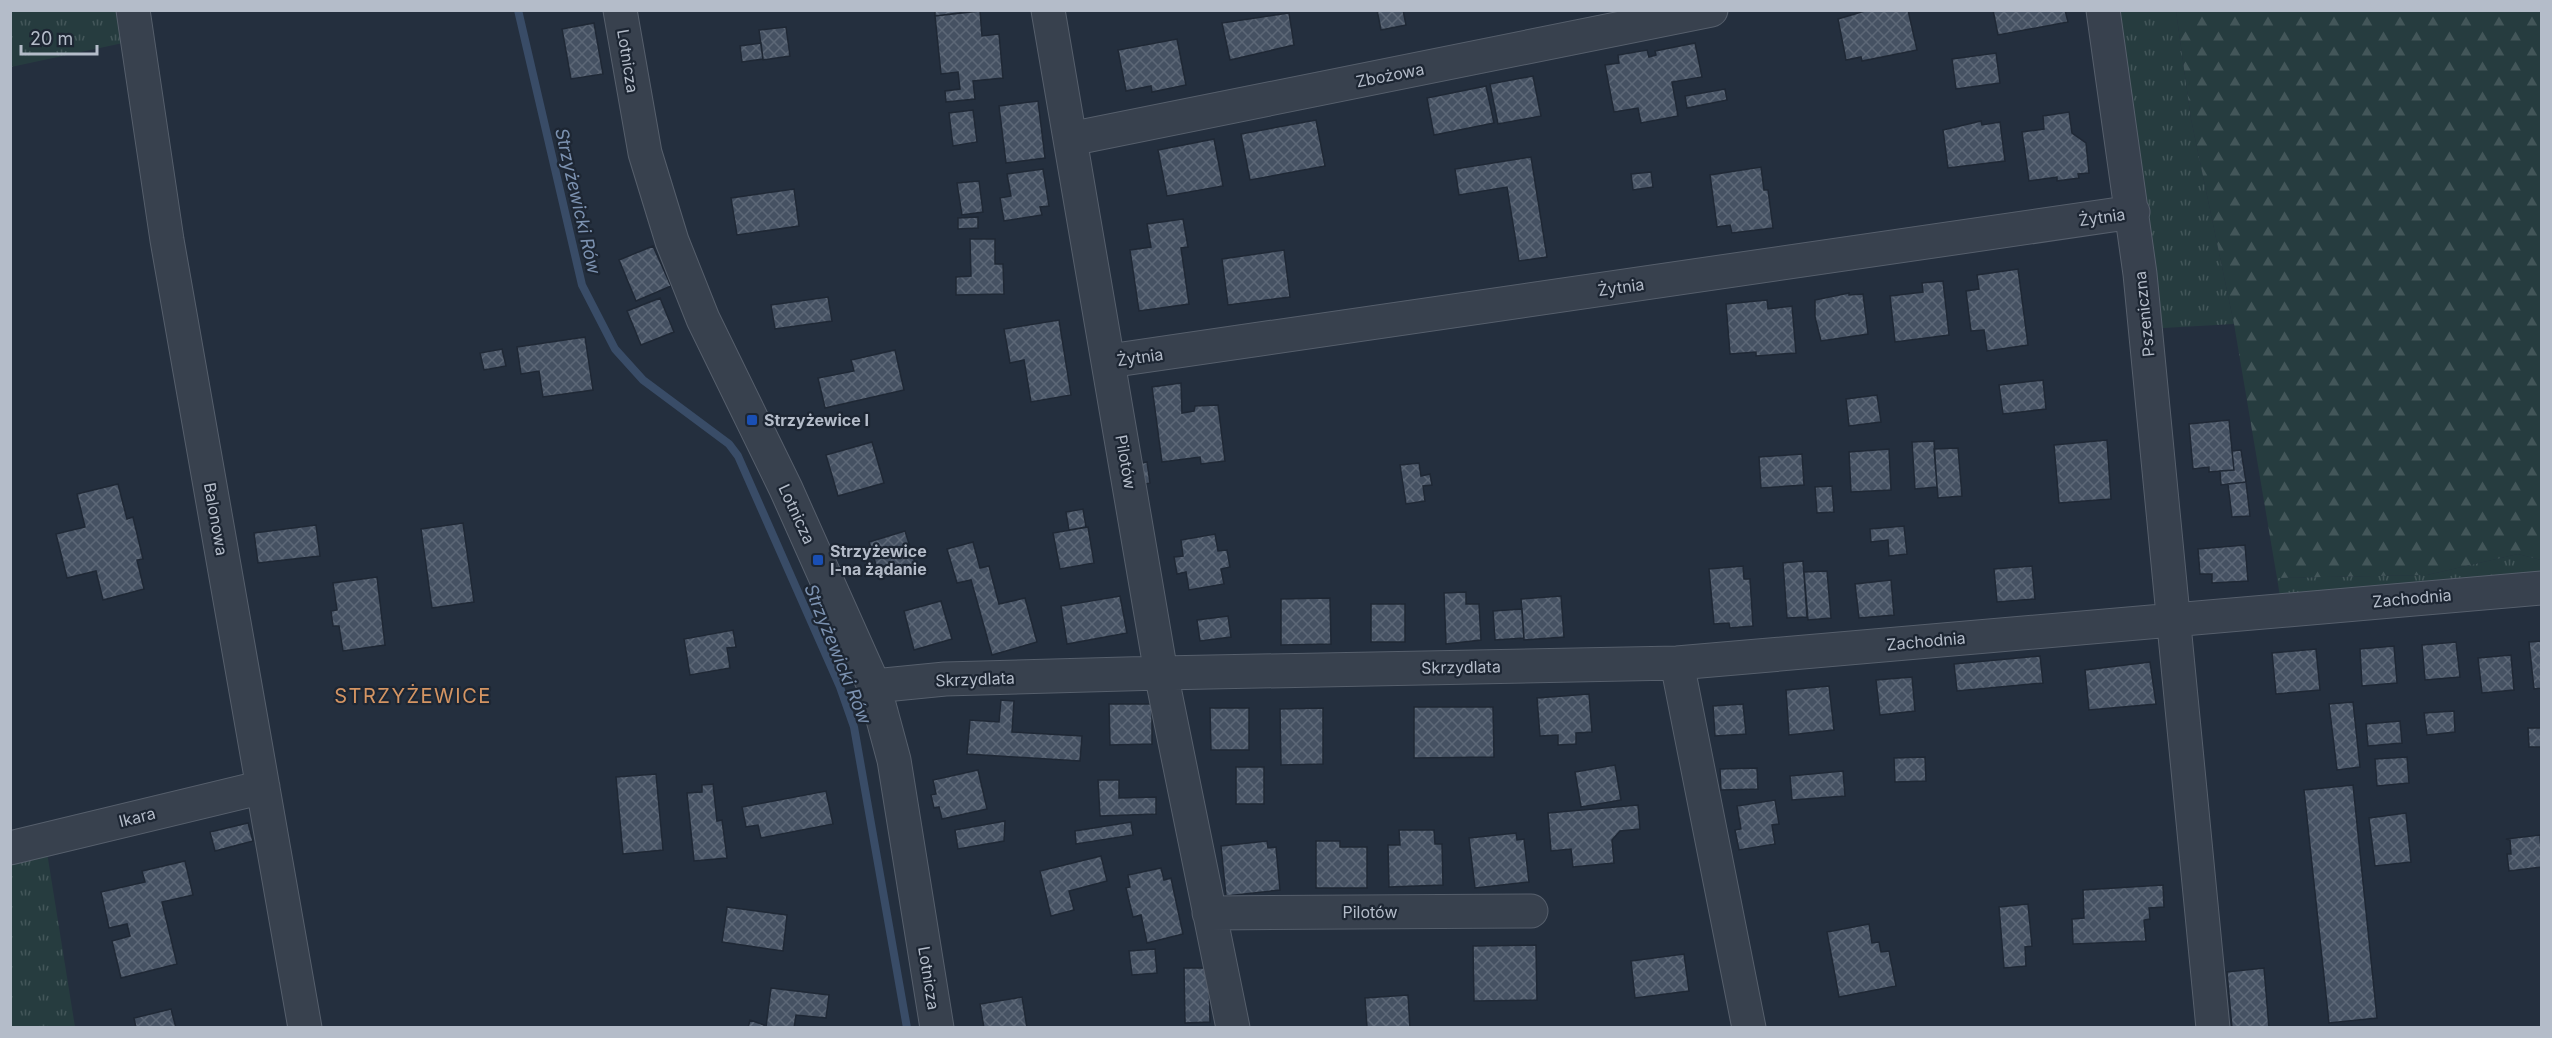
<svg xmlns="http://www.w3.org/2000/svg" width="2552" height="1038" font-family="Inter,sans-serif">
  <defs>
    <pattern id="grass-tufts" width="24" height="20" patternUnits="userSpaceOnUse" patternTransform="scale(1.5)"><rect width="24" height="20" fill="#263c3f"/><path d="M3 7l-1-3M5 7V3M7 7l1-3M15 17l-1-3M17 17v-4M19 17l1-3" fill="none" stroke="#435659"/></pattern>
    <pattern id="forest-firs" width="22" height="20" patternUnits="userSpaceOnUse" patternTransform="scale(1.5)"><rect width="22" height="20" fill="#263c3f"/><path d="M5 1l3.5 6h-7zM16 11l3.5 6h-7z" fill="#435659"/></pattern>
    <pattern id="building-cross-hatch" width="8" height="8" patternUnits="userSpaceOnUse" patternTransform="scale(1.5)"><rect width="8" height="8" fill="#455162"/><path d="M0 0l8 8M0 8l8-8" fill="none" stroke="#5d6877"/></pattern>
  </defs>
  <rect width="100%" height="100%" fill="#242f3e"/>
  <path fill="url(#grass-tufts)" d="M11 11H133L137 40 11 67Z
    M2103 11H2176L2191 119 2234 324 2146 329Z
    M2518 554 2541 560V588L2282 609 2277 578 2427 575Z
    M45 840 75 1027H11L10 848Z"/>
  <path fill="url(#forest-firs)" d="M2176 11H2541V560L2518 554 2427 575 2277 578 2234 324 2191 119Z"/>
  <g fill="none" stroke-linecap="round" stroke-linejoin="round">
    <path stroke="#394c67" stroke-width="8" d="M518 10 582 285 615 349 643 380 729 444 738 456 840 687 854 727 907 1028"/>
  </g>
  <path fill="url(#building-cross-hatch)" stroke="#1f2835" stroke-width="1.5" d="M935 10H966V12L935 16Z
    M1377 10H1403L1406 25 1381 30Z
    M1868 10H1908L1917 50 1862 61 1861 57 1846 60 1838 19Z
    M1993 10H2065L2068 22 1998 35Z
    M980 11 982 36 999 34 1003 78 973 81 975 99 946 102 945 91 960 89 958 72 941 74 935 16Z
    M1289 13 1294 45 1230 60 1222 23Z
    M594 23 603 74 571 79 562 29Z
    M786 27 790 56 763 60 759 30Z
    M1177 39 1186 85 1152 92 1151 86 1126 91 1118 50Z
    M761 43 763 59 742 62 740 46Z
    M1695 43 1702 77 1672 82 1678 116 1641 123 1638 108 1614 112 1605 65 1619 63 1618 55 1647 50 1649 57 1656 55 1655 51Z
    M1996 53 2000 83 1956 89 1952 59Z
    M1533 76 1541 116 1498 124 1490 84Z
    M1486 86 1494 123 1434 135 1427 98Z
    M1725 89 1727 100 1687 108 1685 96Z
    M1038 101 1045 158 1006 163 999 106Z
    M973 110 977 142 953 146 949 113Z
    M2069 112 2072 133 2086 143 2089 173 2078 174 2079 178 2057 181V177L2029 181 2022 132 2044 129 2043 116Z
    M1316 120 1325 166 1250 180 1241 134Z
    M1981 121 1982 125 2000 122 2005 161 1948 168 1943 130Z
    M1214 139 1223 186 1167 196 1158 150Z
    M1531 157 1547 257 1519 261 1507 187 1459 195 1455 169Z
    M1761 167 1764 190H1768L1773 228 1732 233 1730 225 1717 227 1710 175Z
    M1043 169 1049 206 1040 207 1042 215 1004 221 1000 198 1011 196 1007 174Z
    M1651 172 1653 187 1633 190 1631 174Z
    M979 181 983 212 962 215 957 183Z
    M794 189 799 226 737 235 731 198Z
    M978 217V228L958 229V218Z
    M1183 219 1188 247 1181 248 1189 304 1139 311 1130 250 1151 247 1147 224Z
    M970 239H995V264H1003L1004 294 956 295V277L971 276Z
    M653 246 671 286 636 301 619 260Z
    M1284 250 1290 297 1228 305 1222 259Z
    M2018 269 2028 345 1987 351 1984 330 1971 331 1966 291 1979 289 1977 275Z
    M1943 281 1949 335 1895 342 1890 296 1923 292 1922 283Z
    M1849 293V295L1863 294 1868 334 1821 341 1815 317V300Z
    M828 297 832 321 775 329 771 305Z
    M660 298 674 332 641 345 627 311Z
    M1767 300 1768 309 1792 306 1796 353 1756 356V352L1730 354 1726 304Z
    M1059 320 1071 395 1031 402 1024 360 1010 363 1004 329Z
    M585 337 593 390 543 397 539 371 521 374 517 347Z
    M502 349 506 366 484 370 480 353Z
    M895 350 904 390 825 408 818 378 854 371 851 360Z
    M2043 380 2046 409 2003 414 1999 385Z
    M1181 383 1182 413 1194 411 1195 406 1218 405 1225 461 1201 464 1200 457 1162 462 1152 387Z
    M1877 395 1881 422 1849 426 1846 399Z
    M2229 420 2234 470 2209 472V467L2193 469 2189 424Z
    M2107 440 2111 499 2059 503 2054 445Z
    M1934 441 1937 487 1915 489 1912 442Z
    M872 442 884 483 838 496 826 455Z
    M1958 448 1962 496 1938 498 1934 449Z
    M1889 449 1891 490 1851 492 1849 452Z
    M2241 450 2246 482 2221 485 2220 471 2234 470 2232 451Z
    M1802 454 1804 485 1761 488 1759 457Z
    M1147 462 1150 483 1141 485 1137 464Z
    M1419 463 1421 476 1430 474 1432 485 1423 486 1425 501 1406 504 1400 465Z
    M2246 482 2250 516 2232 517 2228 484Z
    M118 484 127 519 133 517 143 559 137 560 144 589 103 600 96 571 67 578 56 534 85 527 77 494Z
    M1832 486 1834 512 1817 513 1815 487Z
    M1083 509 1086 527 1069 530 1066 512Z
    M463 523 474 602 432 608 421 529Z
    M316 525 320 556 258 563 254 533Z
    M1904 526 1907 554 1889 556 1888 540 1871 542 1870 529Z
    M1088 527 1094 563 1060 569 1053 533Z
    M905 531 916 566 880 578 869 542Z
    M1215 534 1218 551 1227 550 1230 567 1221 569 1224 584 1189 590 1186 572 1177 574 1174 557 1183 556 1181 540Z
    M973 542 980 568 989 566 999 604 1025 598 1037 642 992 655 971 580 957 583 947 549Z
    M2245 545 2248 581 2212 583V574H2200L2198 549Z
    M1803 561 1807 617 1787 618 1783 563Z
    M1743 566 1744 579H1750L1753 626 1730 628 1729 623 1714 624 1709 569Z
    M2032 566 2035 599 1997 602 1994 569Z
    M1827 571 1831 618 1808 620 1804 572Z
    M377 577 385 645 343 651 339 626H333L331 611 337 610 333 583Z
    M1891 580 1894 615 1859 618 1855 584Z
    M1466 592V604H1479L1481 640 1446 644 1444 593Z
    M1120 596 1127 633 1067 644 1061 606Z
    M1561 596 1564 637 1524 640 1521 599Z
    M1330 598 1331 644 1281 645V599Z
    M941 601 952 639 914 650 904 611Z
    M1371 604H1405V642H1371Z
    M1522 609 1524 638 1495 640 1493 611Z
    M1228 616 1231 637 1200 641 1197 620Z
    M733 630 736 647 727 648 730 668 690 675 684 639Z
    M2542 641V688L2534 689 2529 642Z
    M2456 642 2460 677 2425 680 2422 645Z
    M2394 646 2397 683 2362 686 2360 649Z
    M2316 649 2320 690 2276 694 2272 653Z
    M2511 655 2514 690 2482 693 2478 658Z
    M2040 656 2043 683 1957 691 1954 664Z
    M2150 662 2156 704 2089 710 2085 670Z
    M1912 677 1915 711 1880 715 1876 680Z
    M1829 686 1834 730 1789 735 1786 690Z
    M1589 694 1592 732 1576 733V744L1558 745V735L1540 736 1537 698Z
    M1001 700 1014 701 1012 732 1082 736 1080 761 967 754 970 720 999 722Z
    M2353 702 2360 767 2337 770 2329 704Z
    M1109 704H1152V744L1110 745Z
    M1743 704 1746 734 1715 736 1713 706Z
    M1414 707H1493L1494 757 1414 758Z
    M1210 708H1249V750H1211Z
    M1323 708V764L1281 765 1280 709Z
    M2454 711 2455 732 2427 735 2424 713Z
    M2400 721 2402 743 2368 746 2366 724Z
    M2528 728H2542V747H2529Z
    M1925 757 1926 781 1895 782 1894 758Z
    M2407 757 2409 783 2377 786 2375 759Z
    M1615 765 1621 800 1581 807 1575 772Z
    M1236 767H1264V804H1236Z
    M1757 768 1758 789 1721 790 1720 769Z
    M978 770 987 809 942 819 939 807 934 808 931 795 936 794 933 780Z
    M1843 771 1845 796 1792 800 1790 776Z
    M656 774 663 850 623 854 616 777Z
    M1098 780H1119V798L1156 797V814L1100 816Z
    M713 784 717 821 722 820 727 858 694 861 687 793 702 792V785Z
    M2353 785 2377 1018 2329 1023 2304 790Z
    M826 791 833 824 761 838 758 825 746 827 742 807Z
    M1775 800 1779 824 1772 825 1775 844 1739 850 1735 830 1741 829 1737 806Z
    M1638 805 1640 829 1620 831 1612 840 1614 863 1573 867 1571 849 1551 851 1548 813Z
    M2406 813 2411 862 2375 866 2369 818Z
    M1005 821 1004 841 958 849 955 830Z
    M1131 822 1133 835 1076 844 1075 831Z
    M248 823 253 841 215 851 210 832Z
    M1399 830H1434L1435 844H1442L1443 885 1389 887 1388 845H1400Z
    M1516 833 1517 840 1524 839 1529 882 1475 888 1469 838Z
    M2540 835 2542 867 2509 871 2507 854H2511L2510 840 2506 839Z
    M1267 841 1268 848 1276 847 1280 890 1226 896 1221 846Z
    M1316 841H1340V847H1367V888H1316Z
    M1101 856 1107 881 1069 891 1074 910 1051 916 1040 871Z
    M185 861 193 895 162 902 177 964 121 978 112 941 130 936 127 924 109 928 101 892 145 882 142 871Z
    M1161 868 1164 880 1171 878 1183 934 1147 943 1141 915 1133 917 1126 888 1130 887 1128 875Z
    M2163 885 2164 907 2149 908 2150 919 2144 920 2146 941 2073 944 2072 919 2084 918 2083 890Z
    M2028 904 2032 946 2025 947 2026 966 2004 968 1999 907Z
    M727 907 787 915 783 951 722 942Z
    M1869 924 1872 943 1879 942 1881 952 1889 951 1896 986 1839 997 1827 932Z
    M1536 945 1537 1000 1474 1001 1473 946Z
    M1155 949 1157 973 1132 975 1129 951Z
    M1684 954 1689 991 1635 998 1631 961Z
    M1184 968H1209L1210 1022 1185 1023Z
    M2264 968 2269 1028H2232L2227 972Z
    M771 988 829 995 826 1018 796 1015 794 1028 766 1027Z
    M1408 995 1410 1028H1351L1367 1027 1365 998Z
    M1022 997 1027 1028H984L980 1004Z
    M171 1009 176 1028H136L134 1018Z
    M750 1020 764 1025V1028H748Z"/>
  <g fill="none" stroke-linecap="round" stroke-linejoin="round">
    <g stroke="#565f6c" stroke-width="35">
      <path id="minor" d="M133 10 167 240 305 1028
        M620 10 645 153 672 241 703 319 786 489 874 686 894 760 937 1028
        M1048 10 1161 673 1233 1028
        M2103 10 2140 274 2213 1028
        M1070 139 1711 10
        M1109 361 2133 212
        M1677 663 1749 1028
        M874 686 945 679 1161 673 1677 663 2542 588
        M10 848 263 787
        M1209 913 1531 911"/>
    </g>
    <use href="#minor" stroke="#38414e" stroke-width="33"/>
  </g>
  <g fill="#1a4fb4" stroke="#1d2633" stroke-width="2">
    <rect x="746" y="414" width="12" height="12" rx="3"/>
    <rect x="812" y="554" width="12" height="12" rx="3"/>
  </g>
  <g text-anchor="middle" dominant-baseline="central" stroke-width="4.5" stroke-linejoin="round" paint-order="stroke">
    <g font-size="16" fill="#b4bcc9" stroke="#1d2633">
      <text transform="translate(628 61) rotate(81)">Lotnicza</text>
      <text transform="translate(1390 75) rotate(-11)">Zbożowa</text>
      <text transform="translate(2102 217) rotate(-8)">Żytnia</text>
      <text transform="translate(1621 287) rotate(-8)">Żytnia</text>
      <text transform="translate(2144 314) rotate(-96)">Pszeniczna</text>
      <text transform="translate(1140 357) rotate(-8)">Żytnia</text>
      <text transform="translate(1126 462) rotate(80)">Pilotów</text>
      <text transform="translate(797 514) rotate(65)">Lotnicza</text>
      <text transform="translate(216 519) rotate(80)">Balonowa</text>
      <text transform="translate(2412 598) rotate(-5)">Zachodnia</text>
      <text transform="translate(1926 641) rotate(-5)">Zachodnia</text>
      <text transform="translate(1461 667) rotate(-1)">Skrzydlata</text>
      <text transform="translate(975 679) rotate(-2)">Skrzydlata</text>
      <text transform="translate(137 817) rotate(-14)">Ikara</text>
      <text x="1370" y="912">Pilotów</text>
      <text transform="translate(929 978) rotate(81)">Lotnicza</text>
    </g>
    <g font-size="16" font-weight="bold" fill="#b4bcc9" stroke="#1d2633" text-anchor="start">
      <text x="764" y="420">Strzyżewice I</text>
      <text x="830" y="551">Strzyżewice<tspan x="830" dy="18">I-na żądanie</tspan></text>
    </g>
    <g font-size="18" font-style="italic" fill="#7c92b1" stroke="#1d2633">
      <text transform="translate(578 201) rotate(77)">Strzyżewicki Rów</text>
      <text transform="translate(838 654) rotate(68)">Strzyżewicki Rów</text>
    </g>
    <g font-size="20" letter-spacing="1.5" fill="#d59563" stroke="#1d2633">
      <text x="413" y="696">STRZYŻEWICE</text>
    </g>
  </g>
  <rect width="2552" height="1038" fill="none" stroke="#b4bcc9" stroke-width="24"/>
  <path d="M21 45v9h76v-9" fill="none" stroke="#b4bcc9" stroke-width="3"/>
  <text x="30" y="45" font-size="18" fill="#b4bcc9" stroke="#1d2633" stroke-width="4.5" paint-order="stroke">20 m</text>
</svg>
